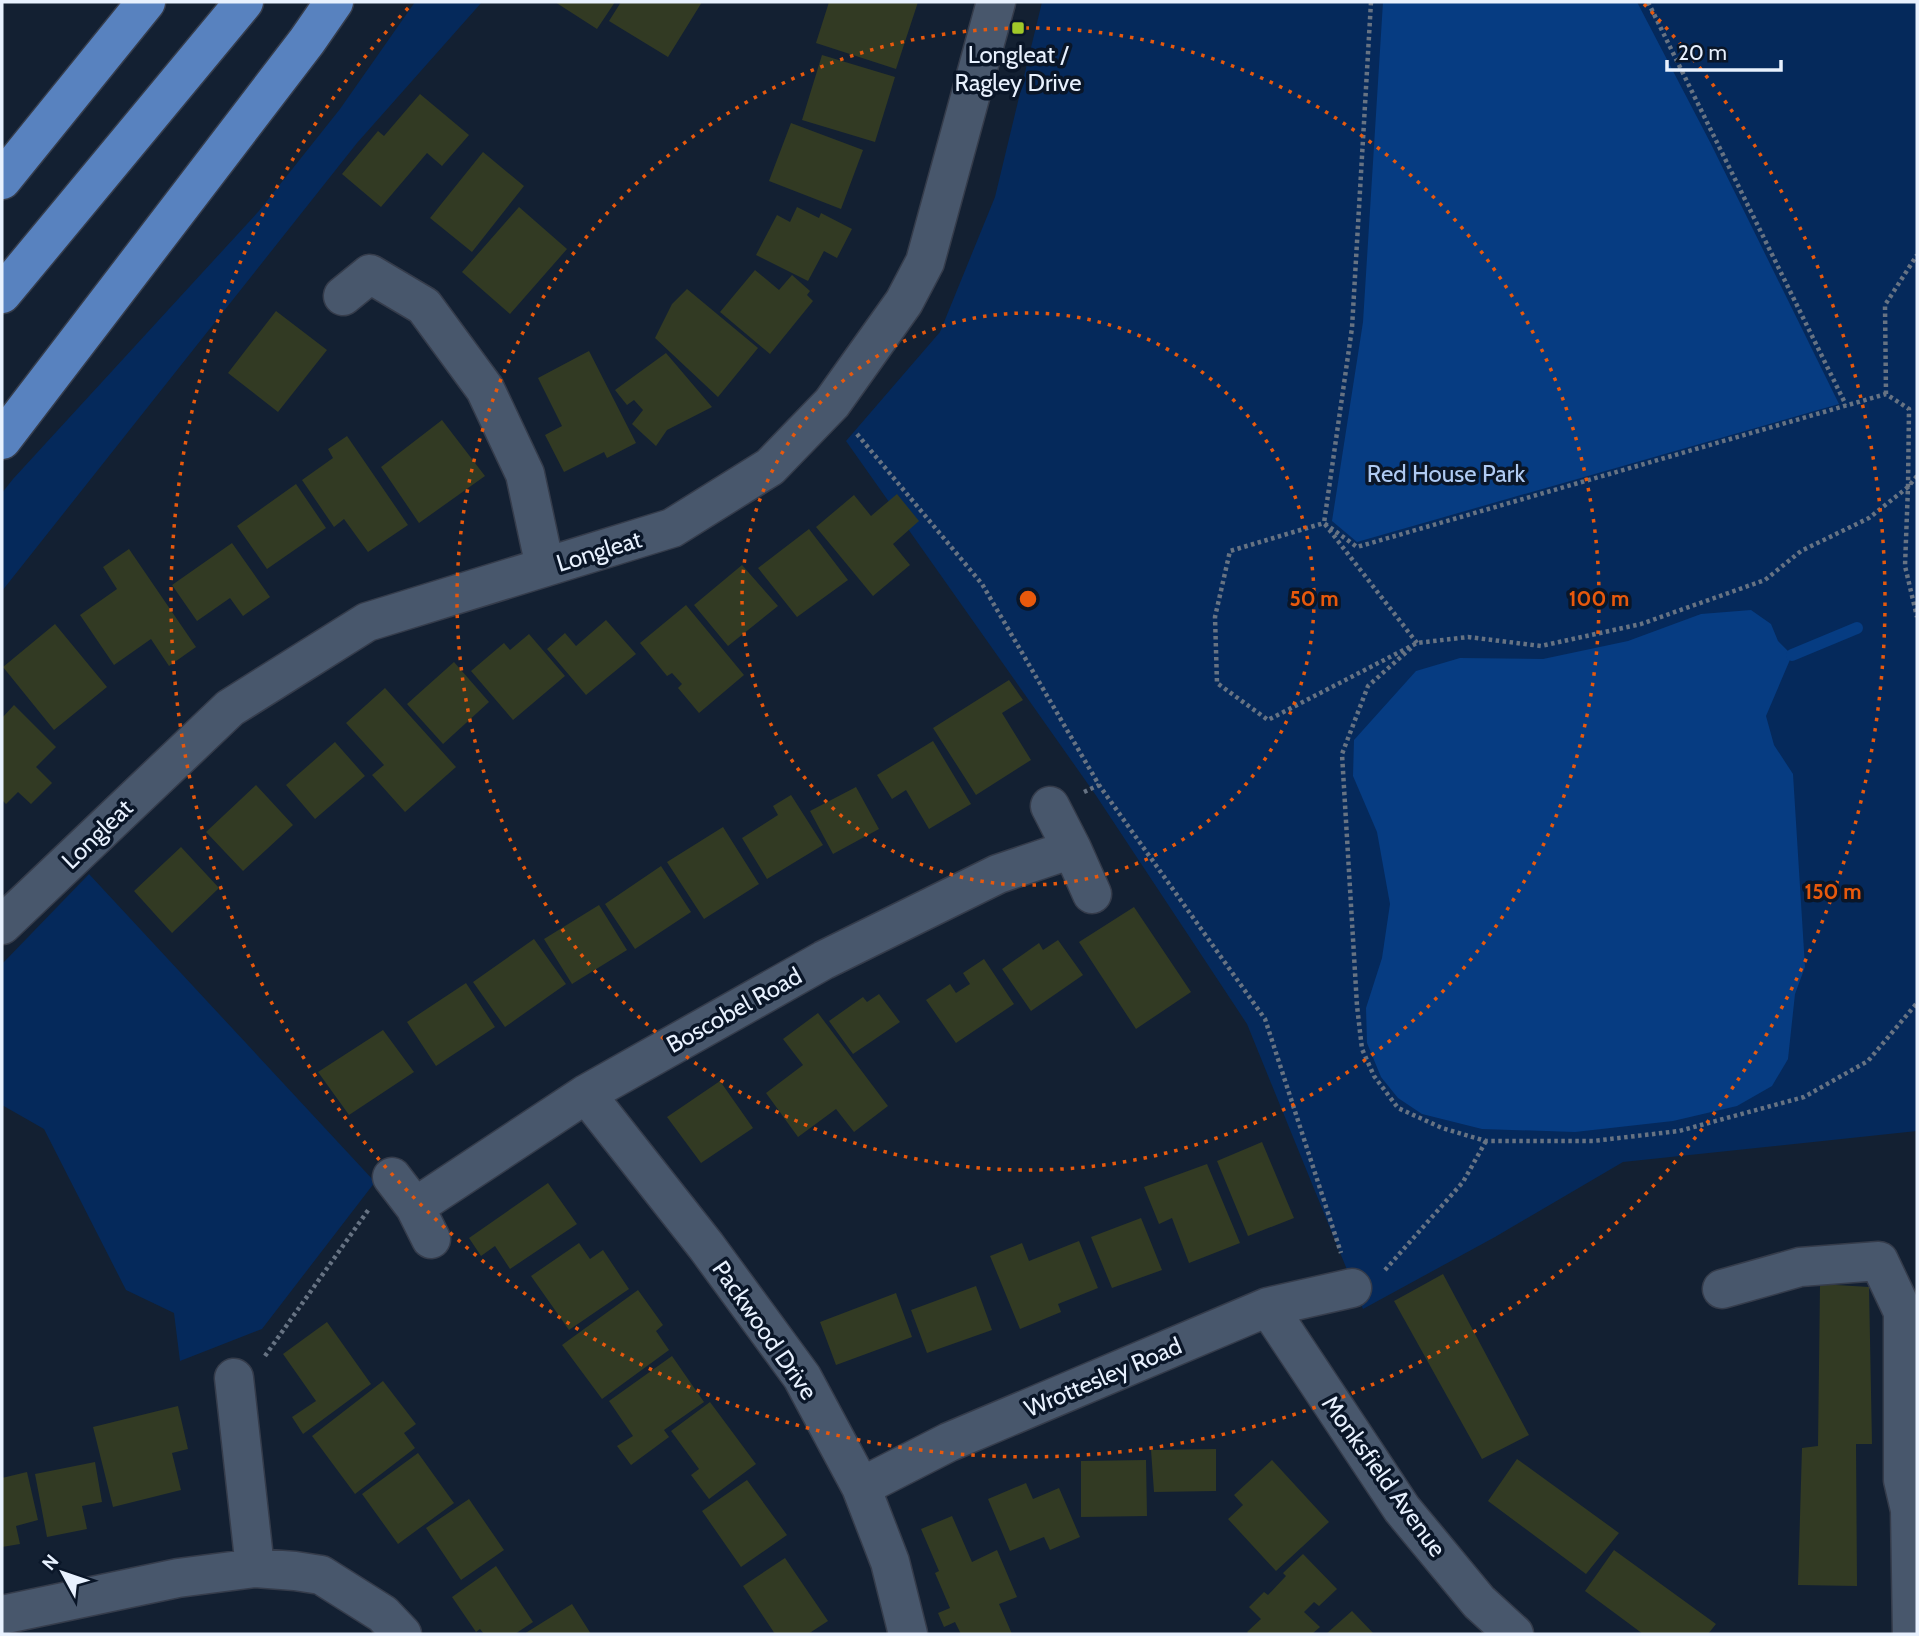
<svg xmlns="http://www.w3.org/2000/svg" width="1919" height="1636" font-family="Cabin,sans-serif">
  <rect width="100%" height="100%" fill="#132032"/>
  <path fill="#05295b" d="M415 2H482L357 143 2 591V493L13 479 258 212 340 109Z
    M1042 2H1917V1131L1623 1162 1495 1237 1363 1309 1247 1024 1095 794 846 441 940 332 995 197Z
    M89 874 375 1182 262 1329 180 1361 174 1313 126 1290 44 1129 2 1105V964Z"/>
  <path fill="#063c82" d="M1383 2H1637L1711 144 1839 404 1357 542 1332 521 1363 322Z
    M1751 610 1771 624 1778 641 1792 655 1766 716 1774 745 1793 774 1805 967 1795 994 1788 1059 1772 1086 1737 1106 1673 1121 1575 1132 1482 1129 1422 1114 1398 1098 1381 1077 1367 1043 1366 1008 1382 958 1390 904 1377 832 1353 776 1354 740 1416 671 1460 658 1543 659 1628 641 1701 614Z"/>
  <g fill="none" stroke-linecap="round" stroke-linejoin="round">
    <path stroke="#063c82" stroke-width="12" d="M1792 655 1857 628"/>
  </g>
  <path fill="#323a23" d="M555 2H615L597 29Z
    M621 2H702L668 57 609 21Z
    M829 2H918L896 69 816 43Z
    M822 55 895 77 875 142 802 120Z
    M420 94 469 135 442 166 427 153 381 207 342 174 378 131 384 136Z
    M791 123 863 150 841 209 769 181Z
    M483 152 524 186 472 252 430 218Z
    M519 207 567 249 510 314 462 272Z
    M797 207 819 218 821 213 852 229 837 258 824 251 808 281 756 255 777 215 790 222Z
    M755 270 779 290 792 275 810 291 807 295 813 301 770 354 720 312Z
    M687 289 758 348 718 397 655 338 672 304Z
    M276 311 327 350 278 412 228 373Z
    M589 351 636 443 607 458 604 452 564 472 545 435 562 426 538 378Z
    M666 353 712 407 667 430 656 446 632 424 643 410 634 400 627 405 615 390Z
    M442 420 485 476 419 523 381 467Z
    M347 436 408 525 368 552 344 519 334 527 302 480 333 458 328 449Z
    M296 484 326 528 267 569 237 526Z
    M897 494 919 521 893 544 910 565 873 596 816 527 854 495 871 516Z
    M809 529 848 580 797 617 758 568Z
    M232 543 270 597 243 616 230 598 197 621 172 585Z
    M129 549 196 647 169 666 151 639 114 665 80 615 117 589 103 567Z
    M742 565 778 606 728 646 694 605Z
    M686 605 744 675 699 713 678 688 682 684 672 673 667 676 640 643Z
    M606 620 636 654 586 695 547 649 565 633 576 646Z
    M55 624 107 687 54 730 3 667Z
    M529 634 565 676 513 720 471 671 504 643 510 650Z
    M454 662 489 702 443 744 407 704Z
    M1009 680 1023 700 1002 713 1031 760 976 795 933 728Z
    M385 688 456 767 405 812 372 775 384 765 346 723Z
    M14 705 56 747 36 767 52 783 31 804 18 792 6 804 2 800V718Z
    M933 741 971 804 929 829 906 790 892 799 877 775Z
    M335 742 365 776 315 819 286 785Z
    M256 785 293 825 243 871 206 832Z
    M856 787 879 829 833 854 810 811Z
    M791 795 823 845 767 879 742 838 778 815 773 806Z
    M723 827 759 884 704 919 667 862Z
    M181 847 219 888 172 933 134 891Z
    M661 866 691 912 635 949 605 904Z
    M599 905 627 950 572 984 544 939Z
    M1134 907 1191 992 1136 1029 1079 942Z
    M534 939 566 984 505 1027 473 982Z
    M1058 940 1083 975 1031 1011 1002 969 1039 943 1043 950Z
    M984 959 1014 1004 956 1043 926 1000 950 984 956 993 970 984 963 973Z
    M466 983 495 1027 436 1066 407 1022Z
    M879 994 900 1022 853 1054 829 1021 863 997 867 1002Z
    M818 1013 888 1106 854 1132 836 1109 798 1137 766 1093 803 1065 783 1039Z
    M383 1030 414 1072 349 1115 318 1072Z
    M720 1081 753 1128 701 1163 667 1117Z
    M1262 1142 1294 1218 1248 1236 1217 1161Z
    M1207 1164 1240 1243 1189 1263 1172 1218 1159 1224 1144 1187Z
    M548 1183 577 1224 510 1269 495 1246 481 1256 469 1238Z
    M1141 1218 1162 1270 1112 1288 1091 1237Z
    M1079 1241 1098 1288 1058 1304 1061 1312 1020 1329 990 1256 1022 1243 1029 1261Z
    M579 1243 590 1259 603 1250 629 1289 569 1330 531 1276Z
    M1443 1274 1529 1435 1482 1459 1394 1301Z
    M1820 1284 1869 1287 1872 1444H1856L1857 1586 1798 1585 1802 1448 1818 1446Z
    M976 1286 992 1330 927 1353 911 1310Z
    M638 1290 663 1325 656 1331 669 1350 602 1399 562 1345Z
    M896 1293 912 1337 836 1365 820 1322Z
    M327 1322 371 1384 303 1434 292 1417 316 1401 283 1354Z
    M672 1356 704 1402 664 1430 669 1437 631 1465 617 1446 633 1436 609 1401Z
    M383 1381 416 1424 404 1433 415 1448 355 1494 312 1436Z
    M710 1402 756 1464 709 1499 691 1475 699 1469 671 1431Z
    M178 1406 188 1449 172 1453 181 1490 113 1507 93 1427Z
    M1216 1449V1491L1154 1492 1151 1450Z
    M418 1453 454 1503 398 1544 362 1494Z
    M1517 1459 1619 1533 1586 1574 1488 1501Z
    M1146 1460 1147 1516 1081 1517V1461Z
    M1272 1460 1329 1522 1276 1571 1228 1519 1243 1505 1234 1495Z
    M95 1462 102 1502 82 1506 87 1529 47 1537 35 1474Z
    M27 1472 38 1520 16 1526 20 1544 2 1547V1478Z
    M747 1480 787 1535 741 1567 702 1511Z
    M1026 1483 1033 1499 1059 1488 1080 1537 1050 1550 1044 1537 1010 1551 988 1499Z
    M469 1499 504 1550 461 1580 426 1528Z
    M952 1516 972 1562 997 1550 1017 1597 999 1604 1012 1634H961L955 1622 944 1627 938 1613 950 1608 935 1573 939 1571 921 1529Z
    M1614 1550 1716 1624 1708 1634H1643L1585 1591Z
    M1303 1554 1337 1589 1319 1606 1314 1602 1304 1612 1320 1627 1312 1634H1249L1247 1632 1261 1619 1249 1607 1264 1592 1268 1595 1286 1576 1283 1573Z
    M785 1558 828 1621 808 1634H775L743 1586Z
    M496 1566 533 1622 515 1634H484L480 1629 476 1632 452 1597Z
    M572 1604 591 1634H524Z
    M1352 1611 1374 1634H1326Z"/>
  <g fill="none" stroke-linecap="round" stroke-linejoin="round">
    <g stroke="#353c4b" stroke-width="41">
      <path id="minor" d="M343 296 370 274 424 306 485 389 525 474 545 567
        M1050 806 1072 849 1092 894
        M2 925 230 708 367 622 672 528 770 467 832 403 904 302 925 262 996 2
        M586 1094 706 1246 802 1377 861 1487 890 1562 908 1634
        M392 1177 415 1207 431 1239
        M415 1207 586 1094 824 960 998 874 1072 849
        M1722 1289 1800 1267 1879 1261 1903 1312V1480L1910 1510 1912 1634
        M1268 1307 1402 1509 1479 1602 1514 1634
        M234 1378 255 1568
        M861 1487 949 1442 1268 1307 1352 1288
        M2 1615 178 1578 255 1568 295 1571 321 1575 383 1614 402 1634"/>
    </g>
    <g stroke="#353c4b" stroke-width="41">
      <path id="highway" d="M2 180 146 2
        M2 294 244 2
        M2 440 307 41 334 2"/>
    </g>
    <path stroke="#677383" stroke-width="4.5" stroke-dasharray="3.5 3.5" stroke-linecap="butt" d="M1371 2 1352 328 1324 523 1417 643
      M1648 2 1844 401 1845 405
      M1886 394 1885 305 1917 255
      M857 434 982 584 1099 785 1265 1019 1341 1253
      M1917 476 1908 487 1869 518 1801 551 1765 580 1641 624 1541 646 1468 637 1417 643 1268 720 1217 683 1215 617 1230 551 1324 523 1357 547 1886 394 1909 409 1908 487 1905 566 1917 617
      M1411 648 1368 686 1342 754 1357 1006 1362 1049 1374 1076 1398 1108 1442 1128 1486 1141H1593L1679 1131 1804 1097 1868 1061 1917 1003
      M1084 792 1099 785
      M1385 1270 1463 1182 1486 1141
      M265 1356 369 1209"/>
    <use href="#minor" stroke="#48576c" stroke-width="38"/>
    <use href="#highway" stroke="#5882bf" stroke-width="38"/>
  </g>
  <g fill="none" stroke="#e8590c" stroke-width="3.5" stroke-dasharray="3.5 7">
    <circle cx="1028" cy="599" r="286"/>
    <circle cx="1028" cy="599" r="571"/>
    <path d="M1644 4A857 857 0 1 1 412 4"/>
  </g>
  <rect fill="#a1c929" stroke="#0a1628" stroke-width="2.5" x="1011" y="21" width="14" height="14" rx="3.5"/>
  <g text-anchor="middle" dominant-baseline="central" stroke-width="7" stroke-linejoin="round" paint-order="stroke">
    <g font-size="24" fill="#e8f1fe" stroke="#0a1628">
      <text x="1018" y="54">Longleat /<tspan x="1018" dy="28">Ragley Drive</tspan></text>
    </g>
    <g font-size="24" fill="#b0cbf3" stroke="#0a1628">
      <text x="1446" y="473">Red House Park</text>
    </g>
    <g font-size="24" fill="#e8f1fe" stroke="#0a1628">
      <text transform="translate(599 551) rotate(-17)">Longleat</text>
      <text transform="translate(97 834) rotate(-44)">Longleat</text>
      <text transform="translate(734 1010) rotate(-29)">Boscobel Road</text>
      <text transform="translate(765 1330) rotate(55)">Packwood Drive</text>
      <text transform="translate(1103 1377) rotate(-23)">Wrottesley Road</text>
      <text transform="translate(1384 1476) rotate(54)">Monksfield Avenue</text>
    </g>
  </g>
  <circle cx="1028" cy="599" r="10" fill="#e8590c" stroke="#0a1628" stroke-width="3.5"/>
  <g font-size="21" text-anchor="middle" font-weight="bold" fill="#e8590c" stroke="#0a1628" stroke-width="7" stroke-linejoin="round" paint-order="stroke">
    <text x="1314" y="606">50 m</text>
    <text x="1599" y="606">100 m</text>
    <text x="1833" y="899">150 m</text>
  </g>
  <rect width="1919" height="1636" fill="none" stroke="#e8f1fe" stroke-width="7"/>
  <g transform="translate(63 1573) rotate(310)" stroke="#0a1628" stroke-width="5" paint-order="stroke">
  <path d="M0-5L12 26L0 18L-12 26Z" fill="#e8f1fe"/>
  <text y="-10" font-size="19" font-weight="bold" text-anchor="middle" fill="#e8f1fe">N</text>
  </g>
  <path d="M1667 60v10h114v-10" fill="none" stroke="#e8f1fe" stroke-width="3.5"/>
  <text x="1678" y="60" font-size="21" fill="#e8f1fe" stroke="#0a1628" stroke-width="5" paint-order="stroke">20 m</text>
</svg>
